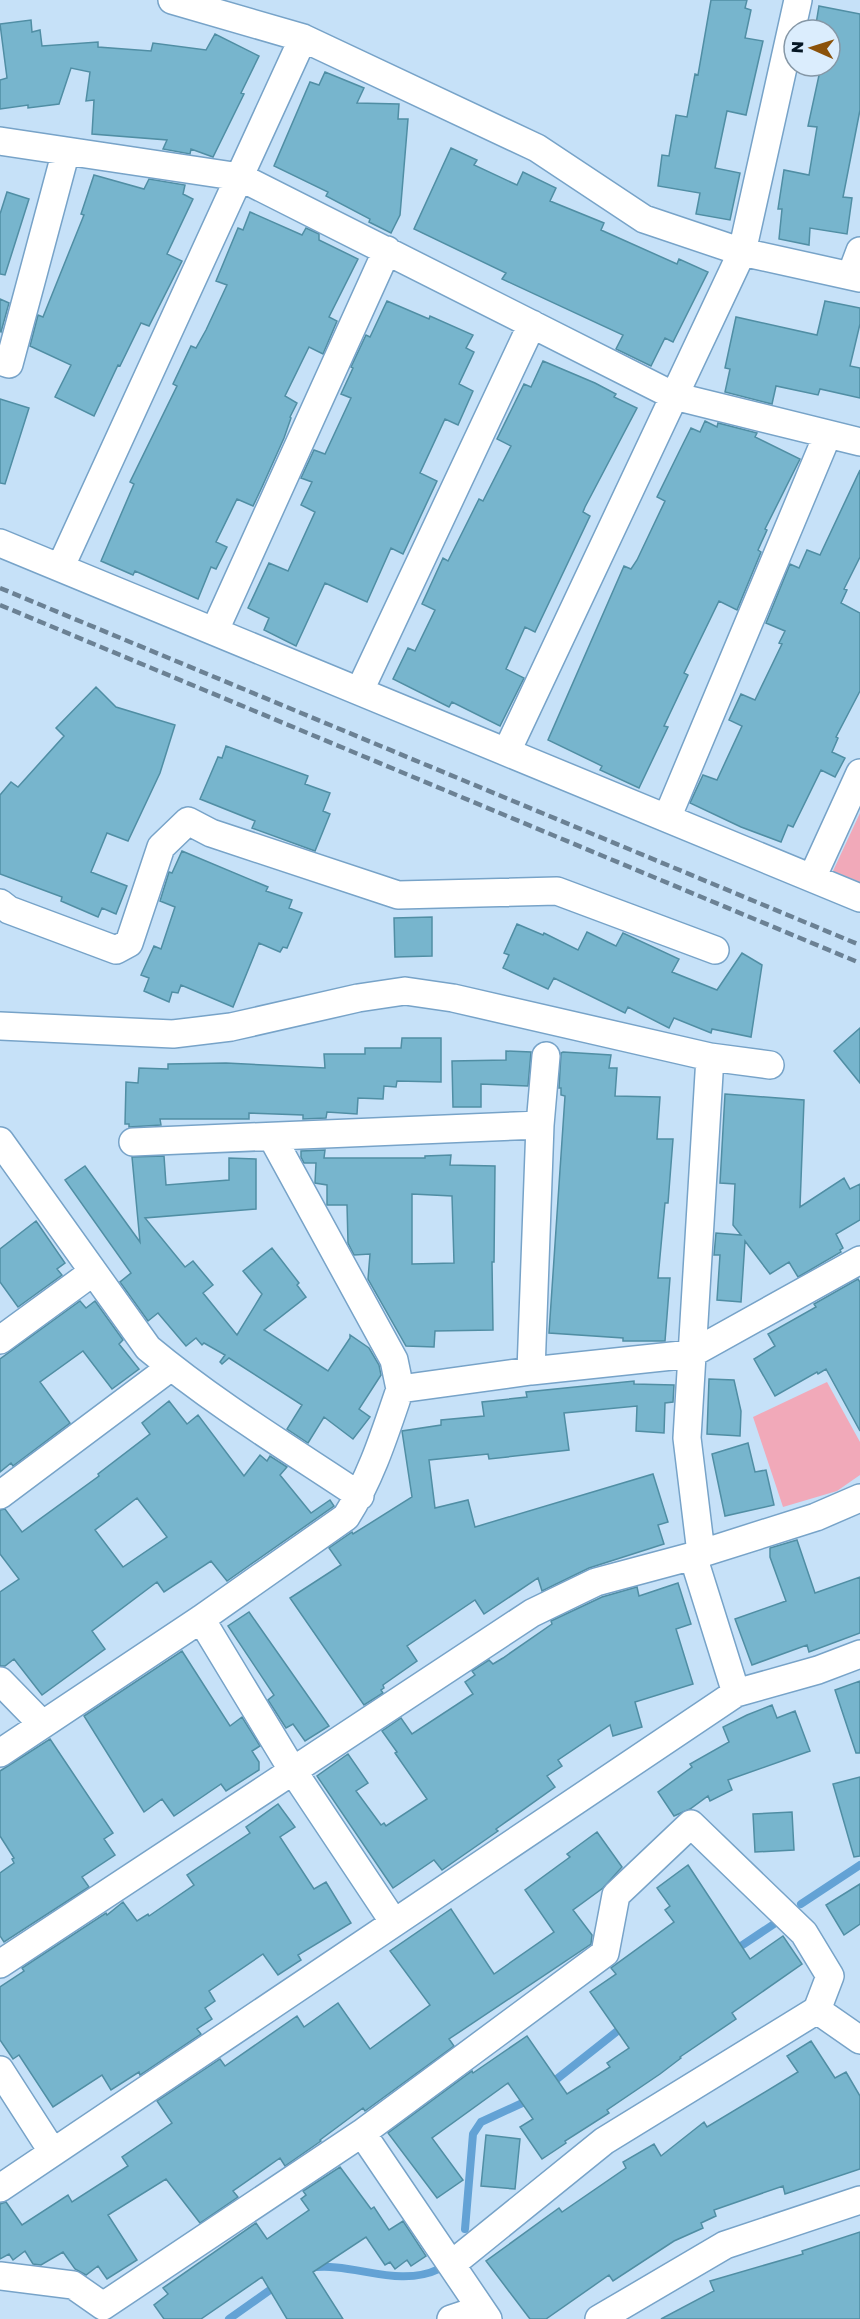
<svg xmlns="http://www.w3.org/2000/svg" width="860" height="2319" font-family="'Golos Text',sans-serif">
  <rect width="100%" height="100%" fill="#c6e1f8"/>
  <path fill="#f1a9b9" d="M860 813V882L833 871Z
    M827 1382 860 1442V1475L837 1491 783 1507 753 1417Z"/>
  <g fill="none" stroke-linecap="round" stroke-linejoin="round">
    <path stroke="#63a2d5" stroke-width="8" d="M801 1904 860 1865
      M732 1952 777 1922
      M548 2086 625 2025
      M465 2229 473 2134 481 2122 531 2099
      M309 2268C352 2261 397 2289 439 2269
      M229 2319 277 2285"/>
  </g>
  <path fill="#77b5cd" stroke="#508ea4" stroke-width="1.5" fill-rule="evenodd" d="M711 0H747L745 8 751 10 745 38 763 41 746 115 727 111 715 168 740 173 730 220 696 214 700 193 658 186 662 155 669 156 676 115 687 117 695 74 698 75Z
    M819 6 860 14V110L843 197 852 198 847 234 810 228 809 245 779 239 782 209H778L784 170 809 175 817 127 808 126 821 66H830V30H815Z
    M31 20 32 32 40 30 42 46 98 42V47L151 51 153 43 206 50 215 34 259 56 241 93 244 94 213 157 191 149 190 154 163 149 167 140 92 134 94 100 86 101 90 72 71 68 59 104 28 108V105L0 109V80L7 78 0 24Z
    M325 72 364 88 357 103 399 104 398 119H408L400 215 391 233 369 222 370 219 326 196 328 192 274 166 310 82 319 85Z
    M451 148 477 160 474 165 517 185 523 172 556 188 550 201 604 223 601 230 677 264 679 259 708 272 673 342 665 338 651 366 616 349 623 335 502 279 506 273 414 229Z
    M94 175 144 189 149 179 185 185 183 194 193 199 167 254 182 261 149 326 141 323 120 366 118 365 94 416 55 397 71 365 30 346 38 315 43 317 84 215 81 214Z
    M7 192 29 199 5 275 0 274V214Z
    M250 212 302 235 306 228 319 234V240L358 259 329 317 337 321 323 354 309 347 285 396 297 403 290 417 291 418 284 438 262 487 253 506 237 499 216 542 227 547 216 569 211 567 198 599 135 571 133 575 101 561 134 484 130 482 177 386 173 384 191 346 196 348 206 330 227 285 216 281 238 228 243 230Z
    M0 299 9 303 1 332 0 331Z
    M387 301 429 319 430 316 473 335 466 348 474 352 459 384 473 391 458 425 445 419 420 473 437 481 403 554 391 548 367 602 325 583 296 646 264 630 269 618 248 608 269 563 288 571 315 512 301 505 312 482 301 478 314 450 325 454 351 398 341 394 353 368 351 367 366 335 370 337Z
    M825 301 860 308V324L850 366 860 368V398L820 389 818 395 776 386 772 404 725 392 730 369 725 368 736 317 817 335Z
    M543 361 595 383 616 394 614 397 637 408 585 507 583 512 590 516 535 632 525 627 506 669 524 678 500 726 452 702 449 707 393 679 408 648 415 651 435 610 422 604 443 558 448 561 479 499 483 501 511 446 497 439 524 384 531 387Z
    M0 399 29 408 5 484 0 483Z
    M705 421 717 427 718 423 757 433 755 437 800 459 765 529 767 530 758 550 761 552 737 610 719 601 684 673 688 675 664 726 668 727 639 788 600 770 602 766 548 740 624 566 631 569 637 560 665 501 657 497 681 448 691 428 700 432Z
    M860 470V557L844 589 847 590 841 603 860 613V691L836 737 838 738 832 752 845 758 835 777 821 770 793 827 788 825 781 842 741 827 690 803 703 775 717 780 742 726 729 720 741 694 755 700 782 644 779 643 785 631 766 623 790 564 799 568 807 550 820 555Z
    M96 687 116 707 175 725 160 773 128 841 107 833 91 872 127 886 116 914 102 908 98 917 61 901 62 897 0 874V795L11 782 18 787 64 736 56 728Z
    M226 746 308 776 305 784 330 793 323 811 330 814 315 851 252 828 255 821 200 799 218 757 222 758Z
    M182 851 268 887 266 891 292 900 289 908 302 913 287 948 283 947 280 952 259 943 233 1007 181 985 178 993 172 992 169 1002 144 991 149 978 141 975 154 946 161 949 175 907 160 901 169 872 172 873Z
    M432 917V956L395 957 394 918Z
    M517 924 543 935 544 933 578 950 587 932 616 946 623 933 679 959 672 972 717 990 742 953 762 965 751 1037 712 1029 711 1033 674 1018 669 1028 628 1007 625 1013 554 978 548 989 503 968 509 955 504 953Z
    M860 1028V1083L834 1051Z
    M402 1038H441V1082L397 1081 396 1087 384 1086 383 1099 358 1098 357 1114 327 1112 326 1118 303 1119V1115L249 1113V1119H160L161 1125 129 1127V1124H125L126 1082 138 1083 139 1068 168 1069V1064L226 1063 325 1068 324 1054H365V1048H401Z
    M506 1051 531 1052 528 1086 481 1084V1107H453L452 1061 506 1060Z
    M563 1052 611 1055 609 1068H617L615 1096 660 1097 657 1139H673L668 1203H665L658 1278H670L665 1341H623V1338L549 1333 565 1096 561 1095V1088H559L561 1053Z
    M725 1094 804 1100 800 1207 844 1178 850 1189 860 1184V1220L836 1234 843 1248 840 1250 841 1252 798 1277 789 1262 770 1274 745 1241 741 1302 717 1300 720 1255H714L716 1233 741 1235 733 1225 735 1184 720 1183Z
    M325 1150 324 1158H425V1156L451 1155 450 1165 495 1166 494 1262H492L493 1330 435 1331 434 1347 406 1346 368 1279 370 1254 354 1255 348 1243 347 1205H327V1185L315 1183 316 1163H304L301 1157V1151ZM412 1194 452 1196 454 1263 412 1264Z
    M164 1156 166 1185 229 1180V1158L256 1159V1209L145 1218 185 1267 193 1261 213 1285 203 1293 237 1335 262 1294 243 1271 272 1248 299 1283 297 1285 306 1297 264 1330 328 1371 350 1338V1335L369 1348 379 1365 381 1375 359 1409 370 1417 353 1439 324 1417 308 1443 287 1429 302 1405 229 1358 222 1364 220 1362 225 1355 204 1343 202 1345 196 1338 186 1346 158 1313 148 1321 120 1282 131 1273 65 1180 85 1166 140 1242 132 1157Z
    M36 1221 65 1263 57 1269 62 1275 18 1307 0 1282V1249Z
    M858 1279 860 1282V1431L826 1369 818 1374 817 1372 775 1396 754 1359 775 1346 768 1334 816 1307 814 1304Z
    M80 1301 86 1308 95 1301 123 1340 119 1344 139 1369 112 1389 83 1351 40 1382 70 1423 13 1466 11 1463 0 1472V1359Z
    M709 1379 734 1380 741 1411 740 1436 707 1434Z
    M634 1381V1384L674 1385 673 1402 665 1403 664 1433 636 1431 637 1406 564 1413 569 1450 489 1459 488 1454 429 1460 435 1508 468 1500 475 1527 653 1474 668 1522 658 1525 664 1544 589 1568 542 1591 538 1578 484 1614 475 1600 407 1646 417 1661 383 1685 384 1688 381 1690 383 1693 364 1705 290 1598 341 1565 329 1548 352 1532 353 1534 412 1497 402 1431 441 1425V1420L484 1416 482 1402 527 1397 526 1392Z
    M169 1401 187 1424 198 1415 244 1476 260 1455 267 1461 270 1456 287 1467 280 1475 311 1513 330 1500 334 1506 227 1581 211 1561 164 1592 157 1582 92 1631 105 1649 42 1695 14 1659 5 1666H0V1592L19 1579 0 1554V1510L5 1509 22 1532 99 1476 98 1474 150 1434 142 1423ZM137 1498 167 1537 123 1567 95 1530Z
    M748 1443 755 1472 766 1470 774 1505 725 1516 712 1454Z
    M797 1540 815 1593 860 1577V1633L809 1652 807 1645 752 1665 735 1619 786 1601 770 1557V1548Z
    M678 1583 691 1624 676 1629 693 1684 635 1702 642 1727 613 1736 610 1725 558 1760 562 1766 547 1776 555 1787 496 1829 498 1831 442 1870 434 1860 393 1888 317 1776 348 1754 368 1783 356 1791 381 1825 384 1823 386 1826 427 1799 395 1753 397 1752 382 1731 401 1718 412 1734 473 1694 465 1682 475 1675 472 1671 489 1660 493 1664 503 1658 552 1624 551 1621 602 1597 637 1587 639 1596Z
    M249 1612 329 1726 305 1741 293 1724 286 1728 268 1700 274 1695 228 1626Z
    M182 1651 230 1726 242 1717 260 1746 252 1751 259 1762V1770L226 1791 221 1784 174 1816 162 1799 144 1812 84 1716Z
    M860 1681V1753H856L835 1690Z
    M772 1705 777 1718 795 1711 810 1751 728 1780 732 1790 710 1801 708 1796 690 1809 674 1816 658 1792 692 1767 690 1764 729 1742 723 1727 747 1715Z
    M50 1739 113 1833 104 1839 115 1855 82 1877 89 1887 4 1942 0 1936V1873L14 1863 12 1859 14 1858 0 1836V1771Z
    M860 1777V1856L854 1857 833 1784Z
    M278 1804 295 1827 280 1837 314 1889 326 1882 351 1923 298 1955 301 1960 278 1975 263 1954 209 1991 215 2001 205 2008 212 2019 197 2029 201 2034 140 2075 139 2072 111 2090 102 2075 53 2107 19 2055 13 2059 0 2040V1987L24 1971 22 1968 106 1913 107 1915 123 1902 137 1921 148 1914 149 1916 194 1885 187 1875 250 1833 246 1827Z
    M792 1812 794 1850 755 1852 753 1814Z
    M597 1832 622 1867 603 1888 573 1910 592 1935 591 1944 449 2039 454 2046 365 2111 363 2108 320 2140 321 2141 285 2166 280 2158 233 2191 238 2197 200 2223 166 2179 108 2215 137 2260 107 2279 98 2266 86 2275 75 2269 63 2252 41 2265 33 2264 25 2251 13 2260 9 2254 0 2259V2204L6 2202 22 2225 68 2195 72 2202 128 2166 122 2157 172 2123 157 2101 220 2059 225 2066 297 2016 304 2027 338 2003 370 2049 430 2005 390 1951 451 1909 494 1974 554 1932 525 1890 570 1857 567 1854Z
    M688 1865 750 1959 783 1936 802 1964 732 2013 736 2019 680 2057 681 2058 660 2074 607 2110 609 2113 565 2141 566 2143 542 2159 520 2127 533 2119 508 2083 432 2138 463 2180 437 2198 388 2133 472 2071 473 2073 527 2036 567 2094 610 2067 607 2063 629 2048 590 1992 616 1974 611 1968 674 1922 665 1910 670 1906 657 1888Z
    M860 1884V1924L844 1935 826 1905Z
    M811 2041 835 2078 846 2072 860 2096V2169L785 2194 783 2186 714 2210 716 2216 701 2223 703 2228 674 2241 613 2281 609 2275 546 2319H530L486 2261 559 2208 562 2212 626 2168 623 2162 654 2144 661 2156 704 2122 707 2127 798 2072 787 2056Z
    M486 2135 520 2139 515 2189 481 2186Z
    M340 2167 371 2209 374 2207 389 2230 403 2221 426 2256 411 2266 407 2260 395 2269 390 2262 385 2265 366 2237 313 2272 343 2319H287L262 2277 201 2319H164L154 2305 168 2294 163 2288 256 2223 267 2239 309 2210 301 2199 306 2195 303 2191Z
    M860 2232V2319H661L714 2291 710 2281 803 2254 802 2251Z"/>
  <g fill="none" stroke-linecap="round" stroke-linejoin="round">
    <g stroke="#77a3c8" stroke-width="30">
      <path id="minor" d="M172 0 303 38 537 148 644 219 742 252 860 278
        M0 141 240 177 674 396 860 442
        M851 275 860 251
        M0 361 9 364 66 151
        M0 543 860 898
        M61 566 303 38
        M215 630 387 250
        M360 690 532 324
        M507 751 742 252 798 0
        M667 818 827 436
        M812 878 860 773
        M0 903 9 910 116 950 129 943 161 847 188 821 211 833 398 895 557 891 715 950
        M0 1026 173 1034 231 1027 358 998 405 991 453 998 710 1057 770 1065
        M272 1137 394 1360 400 1389
        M0 1141 148 1348C214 1403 288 1448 360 1496
        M133 1142 540 1125
        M0 1340 93 1272
        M531 1371 540 1125 546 1056
        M0 1495 171 1367
        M701 1553 687 1438 710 1057
        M693 1556 736 1693
        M201 1619 293 1771 393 1921
        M0 1681 42 1724
        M0 1753 201 1619 346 1517C371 1478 385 1433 400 1389L531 1371 691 1354 860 1260
        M0 1964 532 1613 596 1582 693 1556 816 1517 860 1498
        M0 2070 52 2151
        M362 2133 488 2319
        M0 2188 736 1693 818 1670 860 1654
        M452 2264 604 2141 817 2010
        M0 2276 73 2285 103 2306 362 2133 605 1953 616 1895 691 1824 804 1933 830 1976 817 2010 860 2040
        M451 2319 481 2309
        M599 2319 725 2245 860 2200"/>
    </g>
    <use href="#minor" stroke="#fff" stroke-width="27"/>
    <path stroke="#6b8194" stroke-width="4.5" stroke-dasharray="9 4.5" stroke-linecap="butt" d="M0 588 860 945
      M0 605 860 963"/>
  </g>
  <g transform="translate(812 48) rotate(273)"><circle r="28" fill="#dbedfd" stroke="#8597a6" stroke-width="1.5"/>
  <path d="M0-4.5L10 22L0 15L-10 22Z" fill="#8b520a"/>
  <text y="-9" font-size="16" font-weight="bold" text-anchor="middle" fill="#051624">N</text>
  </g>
</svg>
